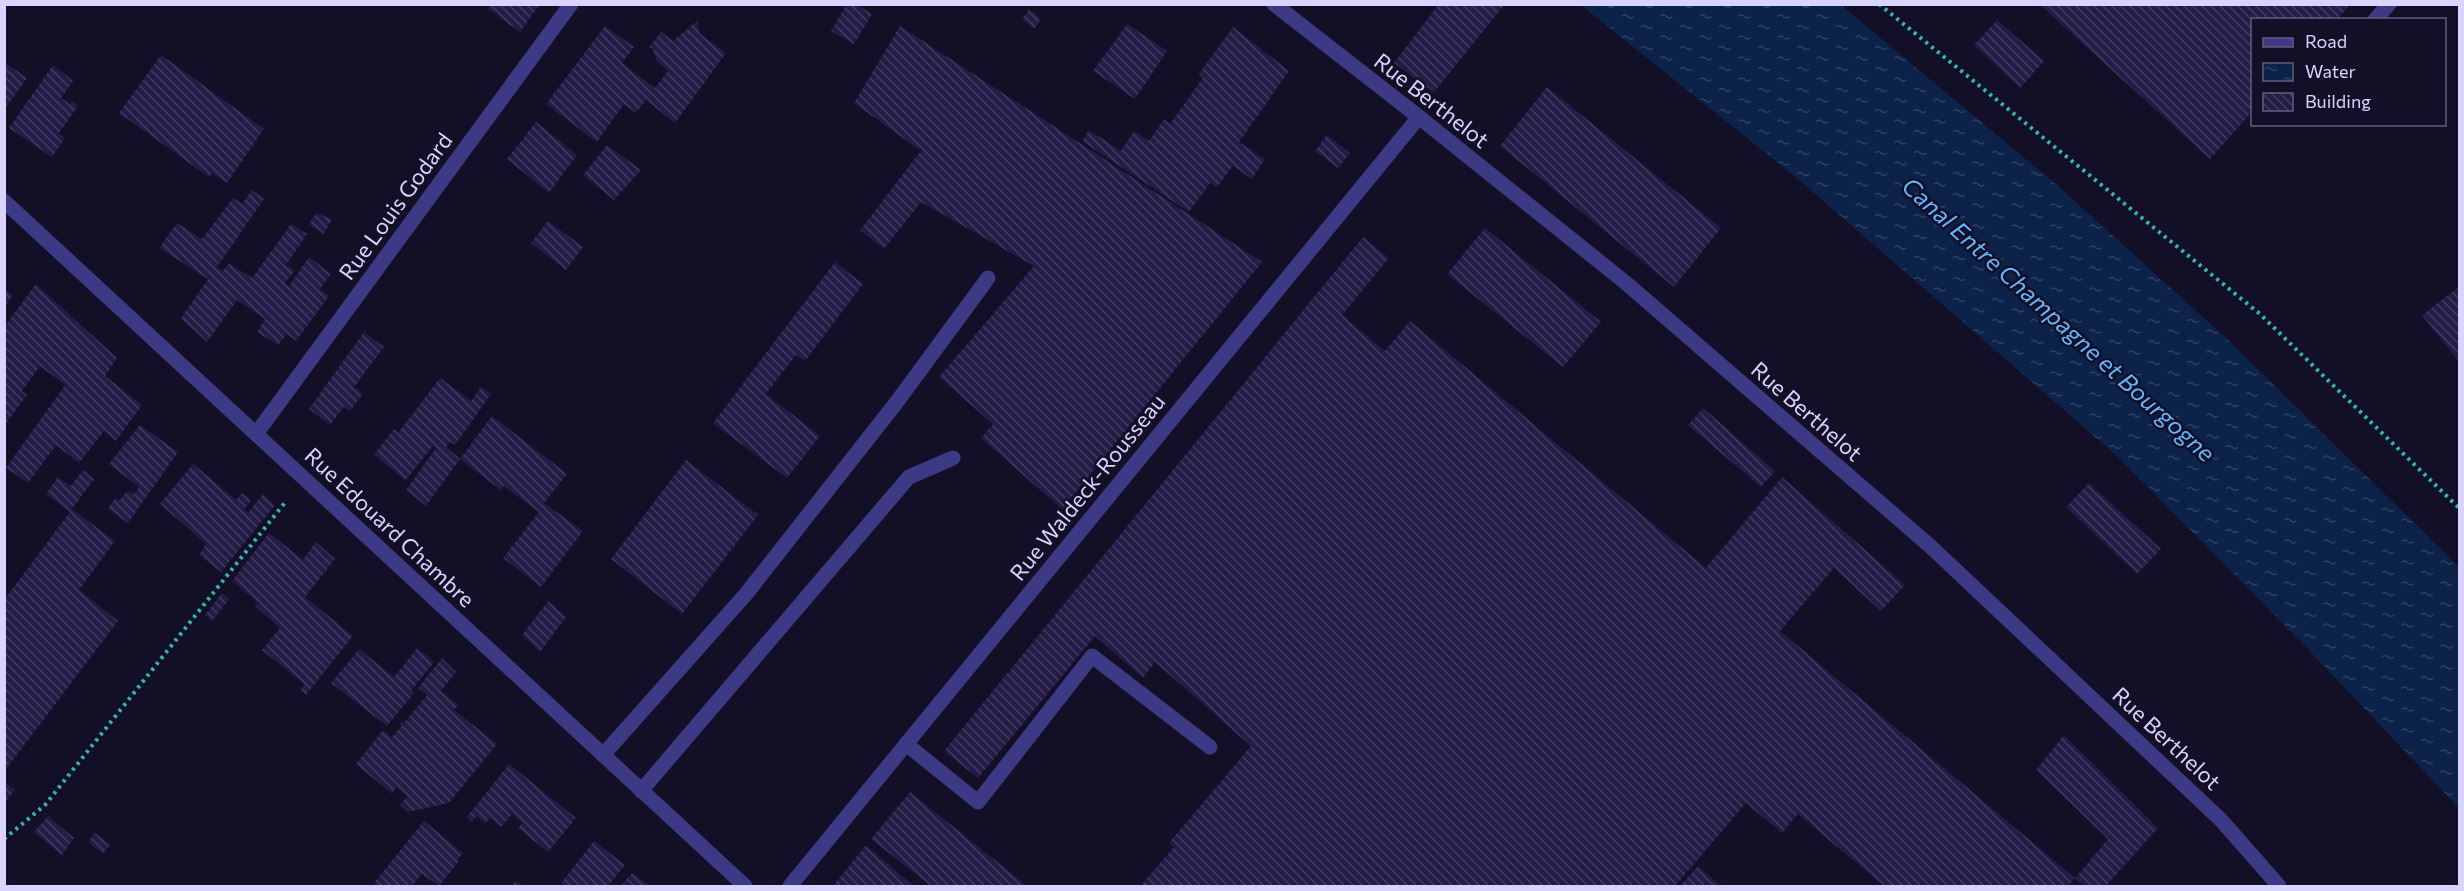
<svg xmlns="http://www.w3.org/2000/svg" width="2464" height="891" font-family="Commissioner,sans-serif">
  <defs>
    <pattern id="water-ripples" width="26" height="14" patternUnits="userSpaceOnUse" patternTransform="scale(1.5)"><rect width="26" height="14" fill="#0c2248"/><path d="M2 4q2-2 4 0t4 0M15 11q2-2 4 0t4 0" fill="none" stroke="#2f4163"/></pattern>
    <pattern id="building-back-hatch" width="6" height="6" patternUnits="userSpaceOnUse" patternTransform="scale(1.5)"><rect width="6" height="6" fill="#241b47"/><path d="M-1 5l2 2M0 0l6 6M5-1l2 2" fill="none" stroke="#433b63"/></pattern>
  </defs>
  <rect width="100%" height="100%" fill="#130f26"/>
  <path fill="url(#water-ripples)" d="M1581 5H1841L2058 186 2225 337 2459 567V808L2303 644 2118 457 1798 179Z"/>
  <path fill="url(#building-back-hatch)" d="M492 4H540L520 32 488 9Z
    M847 4H856L872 14 854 44 831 31Z
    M1439 4H1505L1434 92 1394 63Z
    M2039 4H2346L2348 7 2337 20H2252V112L2210 159Z
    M1029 9 1041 19 1034 29 1022 19Z
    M1997 20 2044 61 2020 88 1974 45Z
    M697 21 700 34 726 53 675 123 646 100 636 113 624 104 597 142 546 104 605 26 634 47 622 63 655 88 668 71 656 60 653 49 649 47 661 32 673 41Z
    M1127 24 1167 51 1135 99 1093 71Z
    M900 26 1262 262 1062 509 981 438 993 424 939 377 1034 266 921 202 884 249 860 230 921 151 854 103Z
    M1233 27 1289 71 1239 142 1265 159 1252 179 1233 166 1217 187 1210 183 1189 212 1082 141 1089 130 1121 151 1134 131 1149 141 1164 119 1170 124 1203 78 1199 74Z
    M161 55 264 129 227 183 212 173 209 177 119 113Z
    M4 62 27 78 4 110Z
    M53 65 73 81 61 98 70 104 72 101 78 106 59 133 65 138 52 157 9 128Z
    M1547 87 1721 228 1674 287 1500 146Z
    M536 122 577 155 549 193 507 159Z
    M1327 135 1350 153 1338 168 1315 151Z
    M607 145 641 170 614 200 583 175Z
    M252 190 264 199 217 267 223 271 229 263 252 278 291 224 307 234 286 265 295 270 285 283 289 286 309 257 331 274 320 289 329 296 296 341 287 334 278 345 257 332 265 319 237 300 207 342 181 318 208 279 159 248 177 223 202 239 233 198 242 204Z
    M316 213 332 219 324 234 309 224Z
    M548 221 583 247 566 270 531 243Z
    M1485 228 1601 322 1563 367 1447 274Z
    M1363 237 1389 258 1342 315 1385 351 1410 321 1706 568 1782 477 1905 585 1881 611 1834 568 1780 631 2075 878 2068 886H1884L1798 814 1782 833 1746 803 1675 886H1140L1174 847 1169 843 1251 746 1155 662 1143 678 1095 636 978 778 944 751Z
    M835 262 863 284 805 361 796 355 766 394 820 436 787 478 713 423Z
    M36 284 117 358 105 376 142 405 116 441 104 431 79 463 56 445 28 483 6 468 65 385 40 366 22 391 27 395 4 426V327Z
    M2460 286V363L2422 315Z
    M4 289 13 295 4 308Z
    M364 332 384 347 354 387 363 394 350 411 344 407 330 425 309 409Z
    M440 378 471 401 481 387 491 394 455 445 450 442 446 447 460 459 492 416 567 474 544 503 583 531 541 587 503 558 539 512 504 486 501 490 460 459 426 506 406 490 436 448 433 446 405 481 374 454 394 429 398 433Z
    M1703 408 1775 471 1761 487 1688 425Z
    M140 425 178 452 128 523 108 509 115 498 120 500 127 491 134 494 139 487 109 464Z
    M686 460 758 515 682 614 611 559Z
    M193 464 236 500 242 493 251 500 244 509 248 513 263 494 275 505 221 572 199 555 206 544 160 504Z
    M83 470 94 479 72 509 115 541 79 590 118 621 4 772V600L70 512 46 494 58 477 71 486Z
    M2089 483 2161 549 2137 574 2066 507Z
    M269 533 303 560 316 542 335 559 305 597 353 636 306 695 301 690 304 684 262 650 280 628 255 606 258 603 256 601 232 581Z
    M222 593 229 599 212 621 205 615Z
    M548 601 566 617 540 652 522 635Z
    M417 648 434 662 411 691 414 693 387 726 331 683 359 649 394 677Z
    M442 658 456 672 441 691 458 705 454 710 497 744 449 803 408 812 400 805 407 796 396 787 392 794 356 764 383 730 392 737 402 725 400 724 402 721 404 723 427 695 418 688Z
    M2064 735 2158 828 2106 886H2085L2075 878 2108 839 2036 770Z
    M509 764 576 818 548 852 518 828 522 823 512 814 501 827 490 818 485 823 476 816 472 822 467 817Z
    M4 781 15 790 4 803Z
    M910 792 1027 886H931L871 839Z
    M48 816 74 838 62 855 34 832Z
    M424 821 463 853 457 860 459 861 439 886 422 874 412 886H379L374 883Z
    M95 833 110 845 103 854 88 842Z
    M594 841 625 865 608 886H565L561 883Z
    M866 845 913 886H833Z
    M1698 866 1721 886H1680Z
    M632 873 650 886H621Z
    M516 881 524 886H512Z"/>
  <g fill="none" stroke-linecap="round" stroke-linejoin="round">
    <path stroke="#2fb8b0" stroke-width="4" stroke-dasharray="3 4.5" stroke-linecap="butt" d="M1879 4 2260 314 2460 509
      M4 839 45 805 287 500"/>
    <path stroke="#3d3a85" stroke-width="15" d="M2375 20 2389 4
      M906 744 978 802 1092 656 1210 747
      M603 755 746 594 896 403 988 278
      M641 791 909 477 953 458"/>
    <path stroke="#3d3a85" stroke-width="15" d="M1274 4 1419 117 1626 283 1930 546 2221 820 2279 886
      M4 201 745 886
      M256 434 571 4
      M790 886 1419 117"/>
  </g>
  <g text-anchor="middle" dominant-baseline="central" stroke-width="5" stroke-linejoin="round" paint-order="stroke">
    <g font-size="22" fill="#d9d4ff" stroke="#130f26">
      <text transform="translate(1432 100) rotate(38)">Rue Berthelot</text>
      <text transform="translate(395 206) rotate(-54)">Rue Louis Godard</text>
      <text transform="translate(1807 411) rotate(41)">Rue Berthelot</text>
      <text transform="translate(1087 487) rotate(-51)">Rue Waldeck-Rousseau</text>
      <text transform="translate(390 527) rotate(43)">Rue Edouard Chambre</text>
      <text transform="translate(2167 738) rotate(43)">Rue Berthelot</text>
    </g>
    <g font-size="24" font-style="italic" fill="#62b6ff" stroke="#130f26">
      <text transform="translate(2059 319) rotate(42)">Canal Entre Champagne et Bourgogne</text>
    </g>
  </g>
  <rect width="2464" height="891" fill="none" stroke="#d9d4ff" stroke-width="12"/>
  <rect x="2251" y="18" width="195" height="108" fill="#130f26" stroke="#625e7d" stroke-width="1.5"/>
  <rect x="2263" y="38" width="30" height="9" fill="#3d3a85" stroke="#625e7d" stroke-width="1.5"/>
  <text x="2305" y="48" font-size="18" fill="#d9d4ff">Road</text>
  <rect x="2263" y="63" width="30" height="18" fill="url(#water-ripples)" stroke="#625e7d" stroke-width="1.5"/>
  <text x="2305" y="78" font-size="18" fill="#d9d4ff">Water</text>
  <rect x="2263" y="93" width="30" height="18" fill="url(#building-back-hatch)" stroke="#625e7d" stroke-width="1.5"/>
  <text x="2305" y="108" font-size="18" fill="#d9d4ff">Building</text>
</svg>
